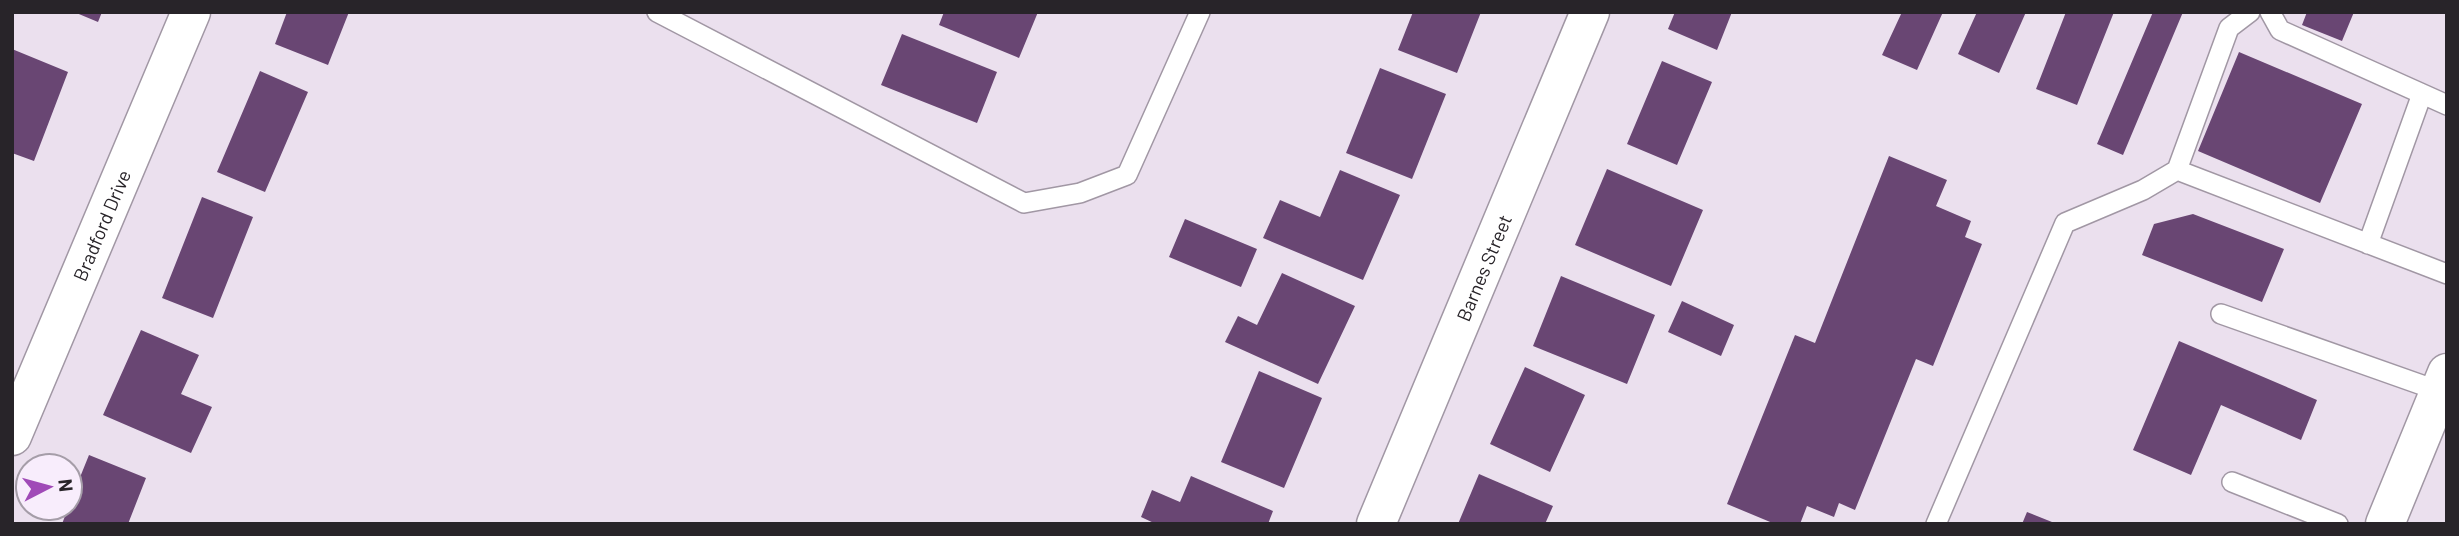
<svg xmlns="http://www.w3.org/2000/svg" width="2459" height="536" font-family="Barlow,sans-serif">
  <rect width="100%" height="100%" fill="#ebe0ee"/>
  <path fill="#694673" d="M74 12H102L98 22Z
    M287 12H349L328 65 275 44Z
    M944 12H1038L1019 58 939 25Z
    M1413 12H1481L1457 73 1398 50Z
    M1675 12H1732L1717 50 1668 29Z
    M1902 12H1943L1917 70 1882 55Z
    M1977 12H2026L1999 73 1958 54Z
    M2066 12H2114L2077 105 2036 89Z
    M2153 12H2183L2123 155 2097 144Z
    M2307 12H2354L2342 41 2302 25Z
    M902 34 997 72 977 123 881 85Z
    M12 49 68 72 34 161 12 153Z
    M2239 52 2362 104 2320 203 2198 151Z
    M1662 61 1712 82 1677 165 1627 144Z
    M1380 68 1446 94 1412 179 1346 153Z
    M260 71 308 92 265 192 217 172Z
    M1889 156 1947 180 1936 206 1971 221 1965 237 1982 244 1933 366 1916 359 1855 510 1839 503 1834 517 1807 506 1800 524H1775L1727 504 1795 335 1815 343Z
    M1607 169 1703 210 1671 286 1575 245Z
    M1340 170 1400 195 1363 280 1263 238 1280 200 1320 217Z
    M202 197 253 217 213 318 162 298Z
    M2193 214 2284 249 2262 302 2142 255 2154 224Z
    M1185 219 1257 249 1241 287 1169 257Z
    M1282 273 1355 306 1318 384 1225 342 1238 316 1257 325Z
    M1561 276 1655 315 1627 384 1533 346Z
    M1682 301 1734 325 1721 356 1668 332Z
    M141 330 199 355 181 394 212 407 191 453 103 415Z
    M2179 341 2317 400 2301 440 2221 405 2191 475 2133 450Z
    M1525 367 1585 395 1550 472 1490 444Z
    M1259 371 1322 398 1284 488 1221 462Z
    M89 455 146 478 128 524H62L68 508H70V502Z
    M1479 474 1553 506 1545 524H1458Z
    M1191 476 1273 511 1268 524H1156L1141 517 1152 490 1180 502Z
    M2027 512 2057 524H2022Z"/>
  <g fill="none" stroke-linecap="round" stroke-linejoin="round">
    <g stroke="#a197a4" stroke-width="22">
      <path id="lane" d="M657 12 1024 203 1080 193 1127 175 1200 12
        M2250 12 2229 28 2177 170 2447 274
        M2270 12 2280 30 2447 105
        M2368 244 2422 94
        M2221 314 2439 391
        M2232 482 2338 524
        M1936 524 2065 223 2143 190 2177 170"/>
    </g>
    <g stroke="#a197a4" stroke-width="41">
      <g id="street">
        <path id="s1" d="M12 436 191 12"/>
        <path id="s2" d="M1376 524 1590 12"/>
      </g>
    </g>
    <g stroke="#a197a4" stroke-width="41">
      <path id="secondary" d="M2385 524 2447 373"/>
    </g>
    <use href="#lane" stroke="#fff" stroke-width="19"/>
    <use href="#street" stroke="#fff" stroke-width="38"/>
    <use href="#secondary" stroke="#fff" stroke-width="38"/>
  </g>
  <g text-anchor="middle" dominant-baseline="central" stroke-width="7" stroke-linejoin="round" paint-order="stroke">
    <g font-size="19" fill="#282429" stroke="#f8edfc">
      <text stroke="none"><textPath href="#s1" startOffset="229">Bradford Drive</textPath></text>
      <text stroke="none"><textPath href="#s2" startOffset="278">Barnes Street</textPath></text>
    </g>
  </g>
  <rect width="2459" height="536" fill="none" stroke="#282429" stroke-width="28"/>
  <g transform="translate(49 487) rotate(84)"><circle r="33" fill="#f8edfc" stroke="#a59da8" stroke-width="2"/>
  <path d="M0-5L12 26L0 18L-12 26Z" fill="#a04ab7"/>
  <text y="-10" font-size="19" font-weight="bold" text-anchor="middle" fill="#282429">N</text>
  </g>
</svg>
